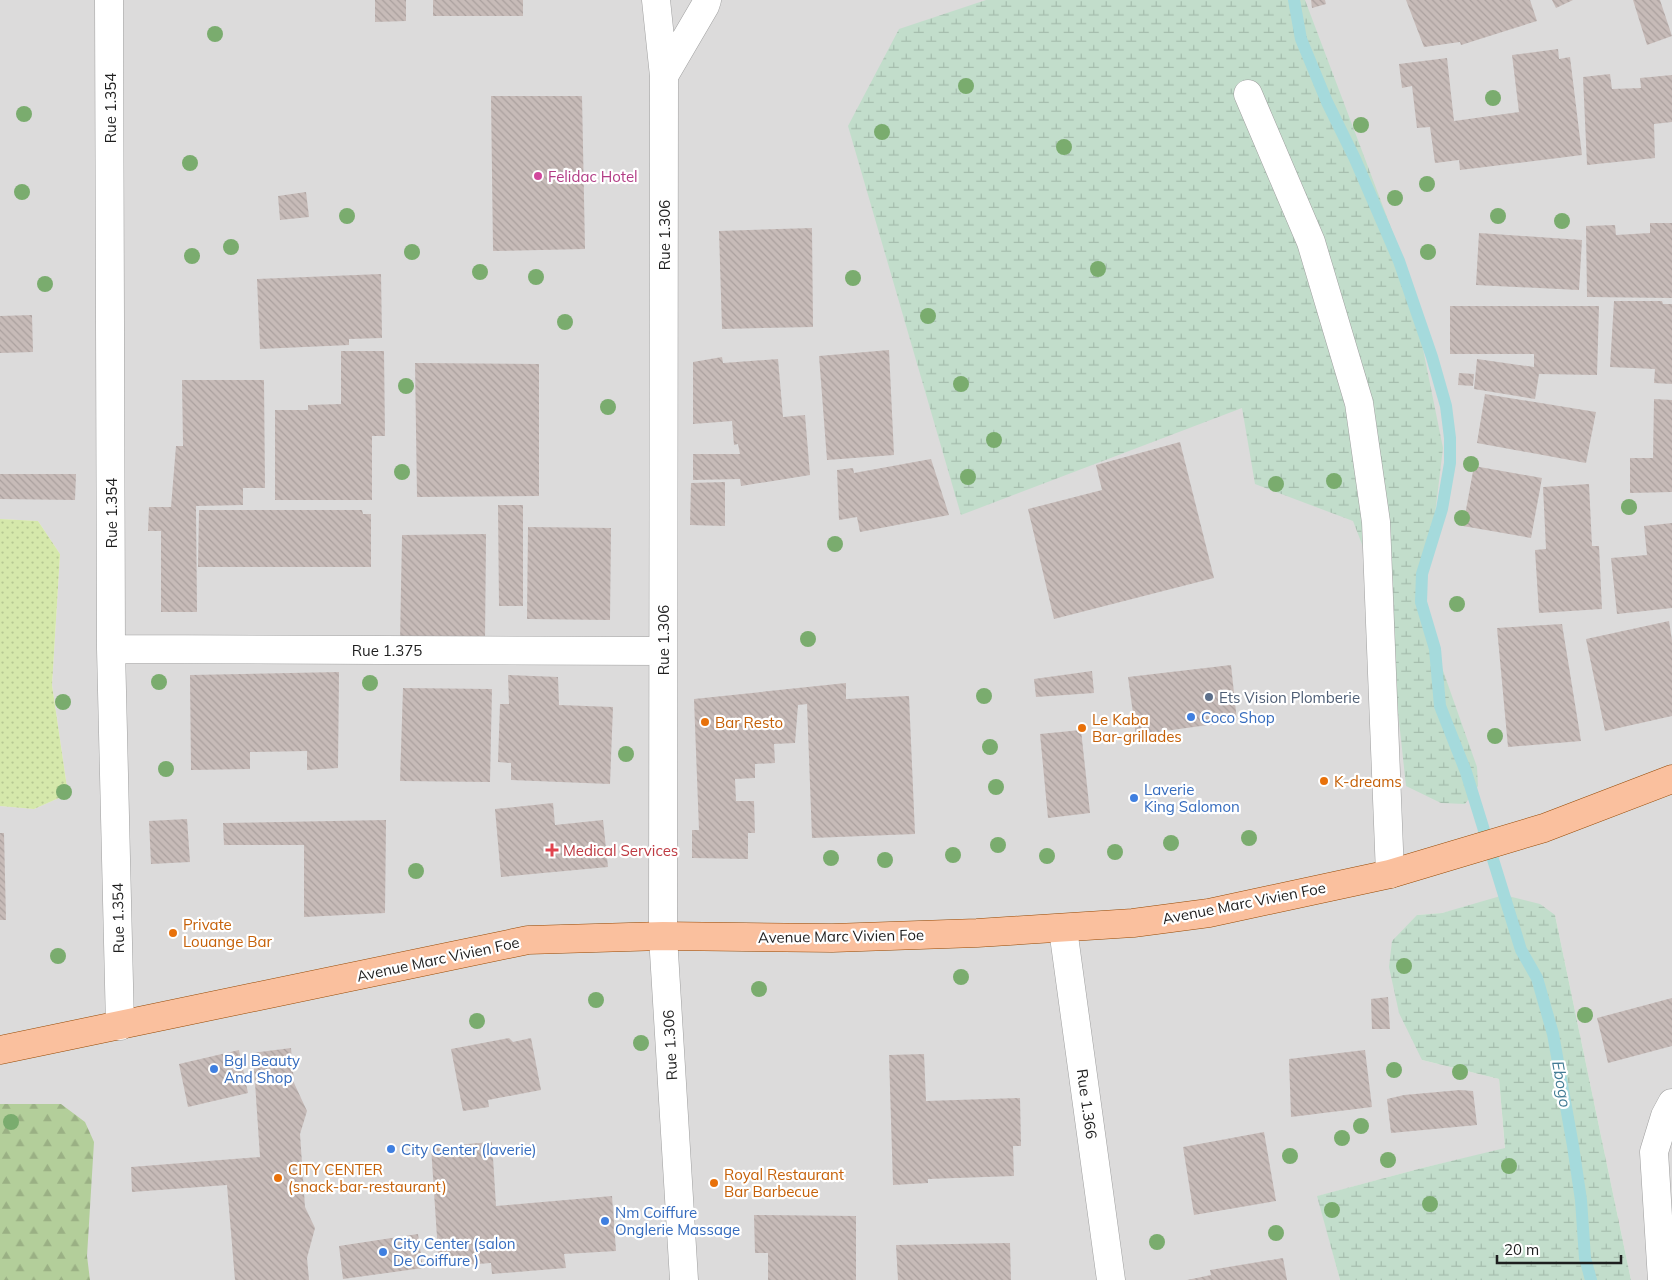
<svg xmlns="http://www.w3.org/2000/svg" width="1672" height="1280" font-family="Mulish,sans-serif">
  <defs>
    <pattern id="grass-dots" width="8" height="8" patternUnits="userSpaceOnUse" patternTransform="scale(1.25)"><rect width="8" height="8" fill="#d5e8ab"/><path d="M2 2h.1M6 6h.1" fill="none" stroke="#b6c793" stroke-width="1.8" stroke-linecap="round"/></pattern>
    <pattern id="forest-firs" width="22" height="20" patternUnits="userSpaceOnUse" patternTransform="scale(1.25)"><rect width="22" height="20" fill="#b3ce9a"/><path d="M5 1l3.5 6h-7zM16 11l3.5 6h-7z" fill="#9ab084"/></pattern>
    <pattern id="wetland-marsh" width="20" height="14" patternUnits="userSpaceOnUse" patternTransform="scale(1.25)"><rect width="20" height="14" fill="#c2ddcb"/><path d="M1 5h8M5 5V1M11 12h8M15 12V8" fill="none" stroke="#a6bdae"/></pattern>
    <pattern id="building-back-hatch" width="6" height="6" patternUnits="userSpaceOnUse" patternTransform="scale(1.25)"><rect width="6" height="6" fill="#c7bbb8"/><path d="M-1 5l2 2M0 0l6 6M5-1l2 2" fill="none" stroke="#aaa09e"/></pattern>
  </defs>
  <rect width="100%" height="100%" fill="#efe9e4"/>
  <path fill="#dcdbdb" d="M0 0H1672V1280H1631L1555 915 1472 906 1442 913 1417 915 1422 1060 1499 1079 1505 1149 1422 1168 1318 1196 1340 1280H90L61 1104H0V806L34 809 68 794 52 685 60 554 38 521 0 519Z"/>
  <path fill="url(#grass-dots)" d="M0 519 38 521 60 554 52 685 68 794 34 809 0 806Z"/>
  <path fill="url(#forest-firs)" d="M0 1104H61L85 1122 94 1142 87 1256 90 1280H0Z"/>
  <path fill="url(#wetland-marsh)" d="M986 0H1305L1407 270 1443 448 1423 614 1477 767 1478 786 1465 804 1441 803 1406 786 1387 609 1353 521 1255 484 1242 408 961 515 848 126 899 29Z
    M1504 895 1540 904 1555 915 1631 1280H1340L1317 1196 1422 1168 1505 1148 1499 1079 1422 1060 1399 1013 1389 967 1392 941 1417 915 1442 913Z"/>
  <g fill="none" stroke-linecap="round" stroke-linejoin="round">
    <path stroke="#a5dadc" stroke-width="12" d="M1294 0 1301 39 1327 102 1355 159 1399 261 1432 357 1446 406 1450 438V463L1442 509 1422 574 1421 602 1435 649 1440 706 1466 772 1521 950 1537 978 1553 1034 1573 1146 1581 1200 1585 1258 1591 1280"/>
  </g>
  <path fill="url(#building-back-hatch)" d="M375 0H406V21L375 22Z
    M433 0H523V16H433Z
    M1311 0H1325L1326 4 1312 8Z
    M1406 0H1530L1537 21 1461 45 1460 42 1424 47Z
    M1552 0H1573L1556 8Z
    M1633 0H1660L1672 36 1647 45Z
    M1558 49 1559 59 1570 57 1582 155 1460 170 1459 160 1435 163 1430 127 1417 128 1412 86 1402 88 1399 64 1447 58 1454 121 1519 112 1512 55Z
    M1610 74 1612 89 1641 88 1640 78 1672 75V122L1654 124 1655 158 1587 165 1583 77Z
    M491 96H582L585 249 493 251Z
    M306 192 309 217 280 220 278 196Z
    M1650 223H1672V298L1587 297 1586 226 1615 225 1616 235 1650 233Z
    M812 228 813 327 722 329 719 231Z
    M1479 233 1582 240 1579 290 1476 285Z
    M381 274 382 338 349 339V345L260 349 257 279Z
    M1614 301H1662L1663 304H1672V384L1654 383 1655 369 1610 367Z
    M1450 306H1599L1597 375 1539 374 1535 399 1474 389 1477 359 1534 367V354H1450Z
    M32 315 33 352 0 353V316Z
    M889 350 894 455 827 460 819 356Z
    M341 351H384L385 436H372V500H275V410H308V405L341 404Z
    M722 357 723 363 778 359 783 417 805 415 810 475 741 486 740 479 693 480V454H740L738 444 734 445 732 421 693 424V362Z
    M415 363 539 364V496L417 497Z
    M1459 373 1474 374 1473 386 1458 385Z
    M182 380H264L265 488H243V505L196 506 197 612H161V531H148L149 507H171L176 446H183Z
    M1485 394 1596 412 1586 463 1477 443Z
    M1654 399 1672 400V492L1630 493V458H1653Z
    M1180 442 1214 578 1054 619 1028 509 1102 490 1096 465Z
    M931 459 949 515 860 532 857 517 839 520 837 470 853 468 854 473Z
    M1474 466 1542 478 1531 538 1463 526Z
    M0 474H76L75 500 0 499Z
    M725 482V526L690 525 691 483Z
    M1589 484 1592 546H1599L1602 609 1539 613 1535 550 1546 549 1543 487Z
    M498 505H523V606H499Z
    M199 510H362L363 514H371V567H198Z
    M1672 523V608L1617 614 1611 558 1647 555 1644 526Z
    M528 527 611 528 610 620 527 619Z
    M486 534 485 642H400L402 535Z
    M1669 621 1672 640V716L1605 731 1586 639Z
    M1562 624 1581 741 1508 747 1497 628Z
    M1231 665 1237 721 1136 735 1128 677Z
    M1092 671 1094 693 1036 697 1034 679Z
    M339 672 338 768 307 770V751L250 752V769L191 770 190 675Z
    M508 675 558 677 559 705 613 707 610 784 511 780V763L498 762 500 704H509Z
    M846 683V699L909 696 915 834 812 838 807 704 798 705 795 743 774 744 775 763 755 764V778L735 779 736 801H754L755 833H748V859L692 858V830H699L694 699Z
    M403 688 492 689 490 782 400 781Z
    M1081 730 1090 813 1048 818 1040 734Z
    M553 803 555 825 603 820 608 867 501 877 495 809Z
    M187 819 190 862 151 864 149 821Z
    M386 820 385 913 304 917V845H224L223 823Z
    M0 833H4L6 920H0Z
    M1388 997 1390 1029H1372L1371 999Z
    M1672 998V1046L1608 1063 1597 1018Z
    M509 1038 513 1042 531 1038 541 1090 488 1100 489 1107 463 1111 451 1049Z
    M291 1048 294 1083 307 1111 300 1134 305 1207 315 1228 307 1258 309 1280H235L227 1185 132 1192 131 1167 260 1157 253 1053Z
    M239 1050 248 1093 188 1107 179 1064Z
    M1365 1050 1372 1107 1291 1117 1289 1059Z
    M924 1054 926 1101 1020 1098 1021 1146H1013L1014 1176 928 1179V1183L893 1185 889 1055Z
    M1460 1090 1473 1091 1477 1125 1391 1133 1387 1099 1404 1095Z
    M1264 1132 1276 1201 1194 1215 1183 1147Z
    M492 1142 496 1206 612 1196 616 1251 564 1254 566 1268 492 1274 491 1263 439 1267 431 1147Z
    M754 1215 856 1216V1280H768V1253H755Z
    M418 1234 423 1268 343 1279 339 1246Z
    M1010 1243 1011 1280H898L896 1245Z
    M1283 1258 1287 1280H1187L1211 1275 1210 1270Z"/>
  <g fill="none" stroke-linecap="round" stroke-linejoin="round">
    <g stroke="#9f9f9f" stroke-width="29">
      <path id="minor" d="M109 0 111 649 120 1026
        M656 0 664 76 663 936 684 1280
        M664 76 705 6 707 0
        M1248 94 1311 242 1359 403 1376 522 1390 874
        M111 649 663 651
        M1063 929 1111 1280
        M1662 1280 1654 1152 1665 1116 1672 1103"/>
    </g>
    <g stroke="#964803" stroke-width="29">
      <path id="major" d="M0 1050 528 940 663 936 832 938 977 933 1133 923 1209 913 1390 874 1544 828 1672 779"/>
    </g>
    <use href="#minor" stroke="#fff" stroke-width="28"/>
    <use href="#major" stroke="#fac09e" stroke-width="28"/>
  </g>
  <g fill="#7aac6e">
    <circle cx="215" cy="34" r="8"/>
    <circle cx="966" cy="86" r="8"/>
    <circle cx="1493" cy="98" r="8"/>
    <circle cx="24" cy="114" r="8"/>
    <circle cx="1361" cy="125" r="8"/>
    <circle cx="882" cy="132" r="8"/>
    <circle cx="1064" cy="147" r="8"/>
    <circle cx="190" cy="163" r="8"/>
    <circle cx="1427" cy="184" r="8"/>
    <circle cx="22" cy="192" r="8"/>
    <circle cx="1395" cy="198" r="8"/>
    <circle cx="347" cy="216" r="8"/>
    <circle cx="1498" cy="216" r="8"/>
    <circle cx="1562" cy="221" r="8"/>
    <circle cx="231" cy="247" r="8"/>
    <circle cx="412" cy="252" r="8"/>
    <circle cx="1428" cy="252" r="8"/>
    <circle cx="192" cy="256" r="8"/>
    <circle cx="1098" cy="269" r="8"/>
    <circle cx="480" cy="272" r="8"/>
    <circle cx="536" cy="277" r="8"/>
    <circle cx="853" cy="278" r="8"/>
    <circle cx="45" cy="284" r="8"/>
    <circle cx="928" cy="316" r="8"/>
    <circle cx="565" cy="322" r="8"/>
    <circle cx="961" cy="384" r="8"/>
    <circle cx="406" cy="386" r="8"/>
    <circle cx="608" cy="407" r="8"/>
    <circle cx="994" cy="440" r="8"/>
    <circle cx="1471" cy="464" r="8"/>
    <circle cx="402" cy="472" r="8"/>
    <circle cx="968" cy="477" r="8"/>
    <circle cx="1334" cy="481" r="8"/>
    <circle cx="1276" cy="484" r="8"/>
    <circle cx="1629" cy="507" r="8"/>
    <circle cx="1462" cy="518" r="8"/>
    <circle cx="835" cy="544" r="8"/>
    <circle cx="1457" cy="604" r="8"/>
    <circle cx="808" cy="639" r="8"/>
    <circle cx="159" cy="682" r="8"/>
    <circle cx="370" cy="683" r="8"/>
    <circle cx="984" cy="696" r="8"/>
    <circle cx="63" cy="702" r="8"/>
    <circle cx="1495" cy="736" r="8"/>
    <circle cx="990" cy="747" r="8"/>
    <circle cx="626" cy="754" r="8"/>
    <circle cx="166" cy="769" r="8"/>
    <circle cx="996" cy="787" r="8"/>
    <circle cx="64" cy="792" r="8"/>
    <circle cx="1249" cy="838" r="8"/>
    <circle cx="1171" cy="843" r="8"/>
    <circle cx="998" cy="845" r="8"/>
    <circle cx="1115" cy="852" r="8"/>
    <circle cx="953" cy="855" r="8"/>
    <circle cx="1047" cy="856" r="8"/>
    <circle cx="831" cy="858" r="8"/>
    <circle cx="885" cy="860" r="8"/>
    <circle cx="416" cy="871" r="8"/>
    <circle cx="58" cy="956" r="8"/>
    <circle cx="1404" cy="966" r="8"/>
    <circle cx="961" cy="977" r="8"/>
    <circle cx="759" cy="989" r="8"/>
    <circle cx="596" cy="1000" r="8"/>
    <circle cx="1585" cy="1015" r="8"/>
    <circle cx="477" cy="1021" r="8"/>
    <circle cx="641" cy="1043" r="8"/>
    <circle cx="1394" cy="1070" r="8"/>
    <circle cx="1460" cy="1072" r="8"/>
    <circle cx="11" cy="1122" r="8"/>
    <circle cx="1361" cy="1126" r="8"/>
    <circle cx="1342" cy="1138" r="8"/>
    <circle cx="1290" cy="1156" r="8"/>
    <circle cx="1388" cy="1160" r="8"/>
    <circle cx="1509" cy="1166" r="8"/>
    <circle cx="1430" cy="1204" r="8"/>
    <circle cx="1332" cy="1210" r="8"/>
    <circle cx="1276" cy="1233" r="8"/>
    <circle cx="1157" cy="1242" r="8"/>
  </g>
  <circle fill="#d1479c" stroke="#fff" stroke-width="2" cx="538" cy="176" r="5"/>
  <circle fill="#5c6f8a" stroke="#fff" stroke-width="2" cx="1209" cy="697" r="5"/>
  <g fill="#3f7fe0" stroke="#fff" stroke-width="2">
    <circle cx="1191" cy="717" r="5"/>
    <circle cx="1134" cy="798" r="5"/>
    <circle cx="214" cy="1069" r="5"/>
    <circle cx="391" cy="1149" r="5"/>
    <circle cx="605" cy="1221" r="5"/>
    <circle cx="383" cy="1252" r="5"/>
  </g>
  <g fill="#e8710a" stroke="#fff" stroke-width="2">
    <circle cx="705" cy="722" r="5"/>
    <circle cx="1082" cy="728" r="5"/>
    <circle cx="1324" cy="781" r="5"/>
    <circle cx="173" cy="933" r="5"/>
    <circle cx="278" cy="1178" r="5"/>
    <circle cx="714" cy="1183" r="5"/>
  </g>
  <path fill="#e0444e" stroke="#fff" stroke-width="2" d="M549.5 842.5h5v5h5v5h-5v5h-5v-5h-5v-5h5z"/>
  <g text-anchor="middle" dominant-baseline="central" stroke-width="4.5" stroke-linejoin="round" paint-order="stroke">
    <g font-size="15" fill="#1e1e1e" stroke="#fff">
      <text transform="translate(110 108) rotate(-90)">Rue 1.354</text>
      <text transform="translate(664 235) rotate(-90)">Rue 1.306</text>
      <text transform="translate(111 513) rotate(-90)">Rue 1.354</text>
      <text transform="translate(663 640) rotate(-90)">Rue 1.306</text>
      <text x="387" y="650">Rue 1.375</text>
      <text transform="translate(1244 903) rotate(-11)">Avenue Marc Vivien Foe</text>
      <text transform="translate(118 918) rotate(-91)">Rue 1.354</text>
      <text transform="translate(841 936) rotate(-1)">Avenue Marc Vivien Foe</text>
      <text transform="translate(438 959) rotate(-12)">Avenue Marc Vivien Foe</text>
      <text transform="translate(670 1045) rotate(-93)">Rue 1.306</text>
      <text transform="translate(1087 1104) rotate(82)">Rue 1.366</text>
    </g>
    <g font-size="15" fill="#b23c85" stroke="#fff" text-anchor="start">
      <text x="548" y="176">Felidac Hotel</text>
    </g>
    <g font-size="15" fill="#4e5e75" stroke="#fff" text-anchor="start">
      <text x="1219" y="697">Ets Vision Plomberie</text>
    </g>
    <g font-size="15" fill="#366cbe" stroke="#fff" text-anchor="start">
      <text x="1201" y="717">Coco Shop</text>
      <text x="1144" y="789">Laverie<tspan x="1144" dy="17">King Salomon</tspan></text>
      <text x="224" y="1060">Bgl Beauty<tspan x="224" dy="17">And Shop</tspan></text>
      <text x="401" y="1149">City Center (laverie)</text>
      <text x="615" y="1212">Nm Coiffure<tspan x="615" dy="17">Onglerie Massage</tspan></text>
      <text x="393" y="1243">City Center (salon<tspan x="393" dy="17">De Coiffure )</tspan></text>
    </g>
    <g font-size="15" fill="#c56008" stroke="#fff" text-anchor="start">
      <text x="1092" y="719">Le Kaba<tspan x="1092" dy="17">Bar-grillades</tspan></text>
      <text x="715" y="722">Bar Resto</text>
      <text x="1334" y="781">K-dreams</text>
      <text x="183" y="924">Private<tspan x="183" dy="17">Louange Bar</tspan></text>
      <text x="288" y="1169">CITY CENTER<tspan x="288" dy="17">(snack-bar-restaurant)</tspan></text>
      <text x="724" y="1174">Royal Restaurant<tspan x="724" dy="17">Bar Barbecue</tspan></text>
    </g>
    <g font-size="15" fill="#be3a42" stroke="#fff" text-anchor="start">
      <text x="563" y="850">Medical Services</text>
    </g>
    <g font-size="16" font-style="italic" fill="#437c95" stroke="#fff">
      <text transform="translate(1562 1084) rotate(80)">Ebogo</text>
    </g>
  </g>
  <path d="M1497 1255v8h124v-8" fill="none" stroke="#1e1e1e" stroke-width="2.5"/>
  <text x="1504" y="1255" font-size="15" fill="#1e1e1e" stroke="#ffffff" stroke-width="4" paint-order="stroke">20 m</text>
</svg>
